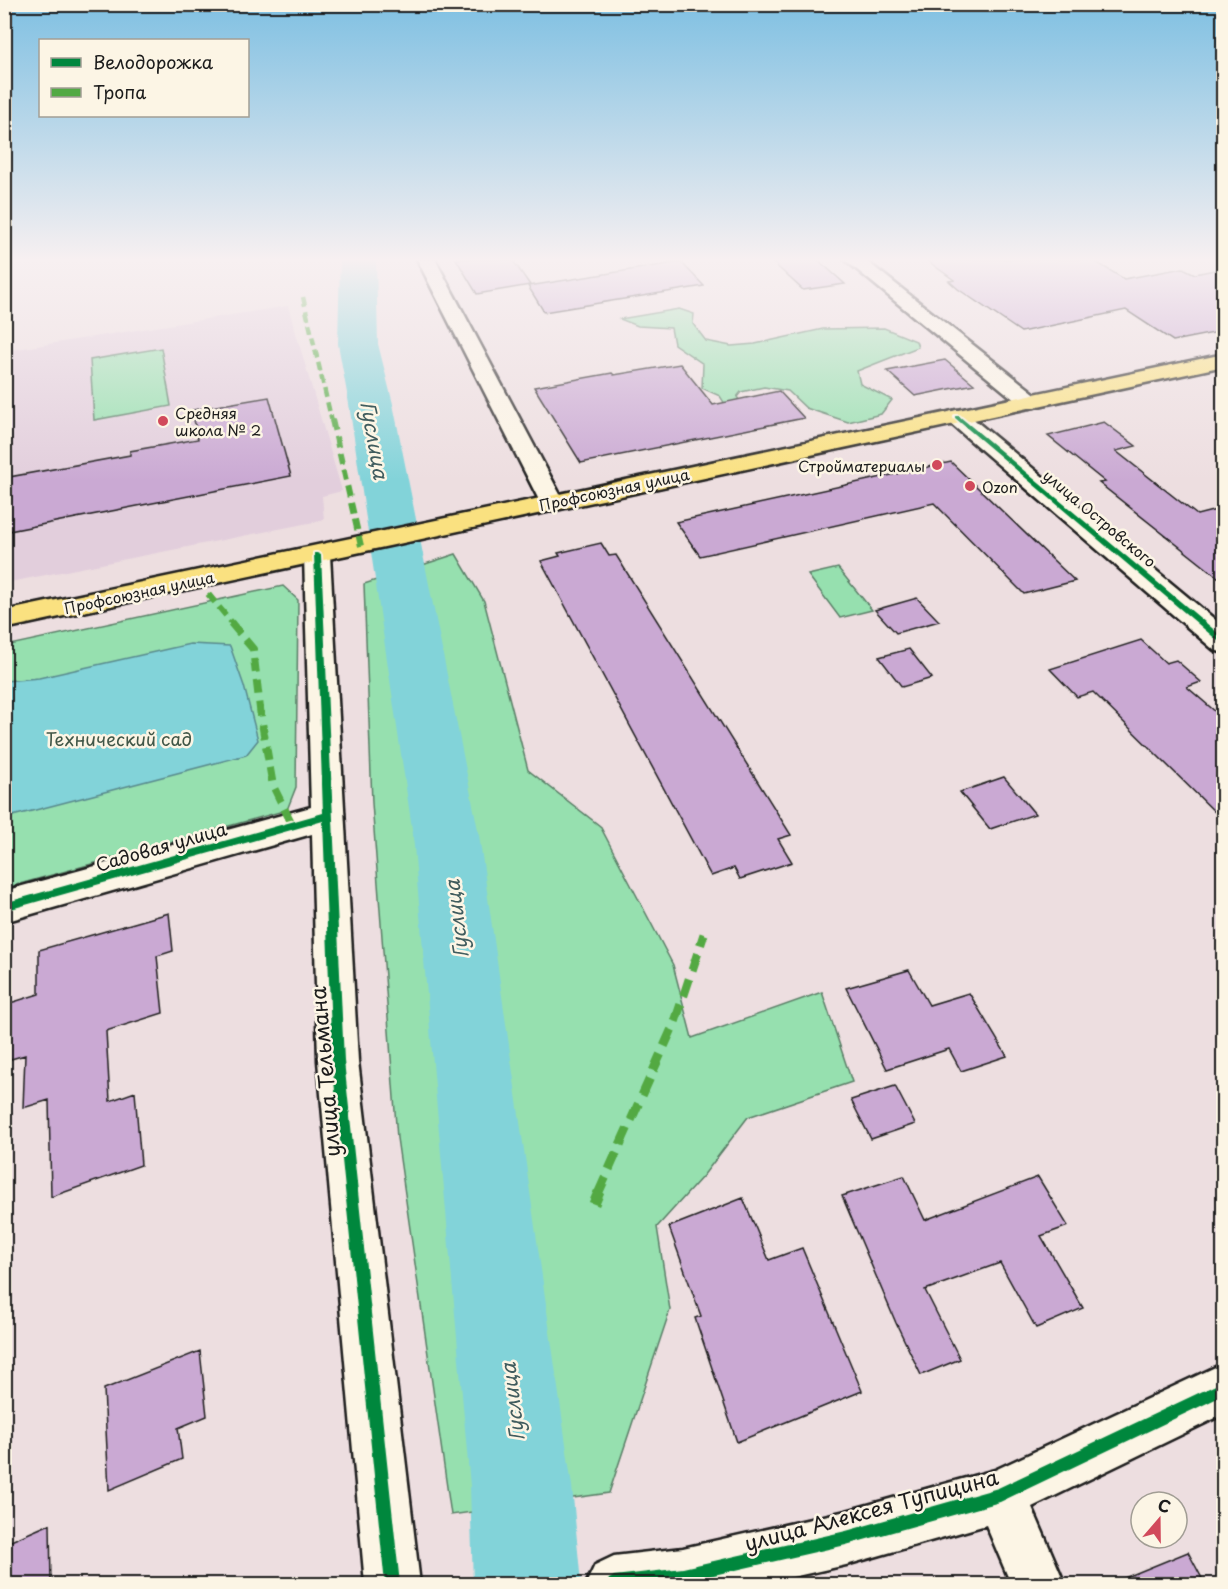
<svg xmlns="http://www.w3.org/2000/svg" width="1228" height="1589" font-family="'Playpen Sans',sans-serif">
  <rect width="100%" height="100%" fill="#eddee0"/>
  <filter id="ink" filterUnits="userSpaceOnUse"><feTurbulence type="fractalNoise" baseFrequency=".0167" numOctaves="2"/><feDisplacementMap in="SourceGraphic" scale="12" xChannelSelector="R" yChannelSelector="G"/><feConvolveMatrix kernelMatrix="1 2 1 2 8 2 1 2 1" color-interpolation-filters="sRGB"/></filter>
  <g filter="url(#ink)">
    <path fill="#e2cedc" d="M288 306 342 491 322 496 324 520 5 583V351Z"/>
    <path fill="#96e0af" stroke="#597e66" stroke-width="1.5" d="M679 309 694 314 693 324 706 341 731 346 755 344 823 329 884 328 916 341 918 347 857 371 860 384 892 400 881 414 848 422 806 408 788 391 764 387 741 392 737 397 758 424 737 423 720 396 702 388 703 364 674 344 671 328 638 326 620 319Z
      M161 348 171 406 94 420 90 360Z
      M456 554 484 601 528 770 600 826 673 965 692 1038 822 992 852 1082 748 1117 703 1176 657 1227 670 1310 609 1493 451 1515 397 1138 372 803 364 584Z
      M838 568 872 610 840 618 808 575Z
      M283 586 298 600 296 787 287 810 5 888V646Z"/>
    <path fill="#82d3d9" stroke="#598a8d" stroke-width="1.5" d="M190 644 230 646 244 686 258 740 246 755 5 818V681L39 678Z"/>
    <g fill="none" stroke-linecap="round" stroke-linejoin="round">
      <path fill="#82d3d9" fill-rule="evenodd" d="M340 259H376L378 344 393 404 479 835 572 1486 581 1584H473L470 1486 413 835 349 404 338 344Z"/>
    </g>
    <path fill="#caa9d3" stroke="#1c1c1c" stroke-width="1.5" d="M456 259H512L530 285 477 294Z
      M769 259H817L845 284 803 290Z
      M925 259H1091L1124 279 1183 268 1195 274 1224 268V331L1173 341 1126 310 1021 332 958 289 949 281 954 280Z
      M681 262 704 286 544 312 528 286Z
      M945 360 974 384 915 396 887 371Z
      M680 364 713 405 779 391 804 418 581 463 534 387 612 373 614 375Z
      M269 397 291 476 4 532V478L130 455V451L198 439 192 410Z
      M1104 422 1136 446 1116 451 1197 515 1224 508V582L1099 483 1105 482 1048 436Z
      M951 462 1075 581 1024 594 934 503 700 556 676 522Z
      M601 543 609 556 616 555 791 835 778 839 792 862 740 879 734 868 711 876 541 561 560 556 558 553Z
      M917 598 939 621 896 633 875 610Z
      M1141 640 1166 663 1176 660 1201 682 1187 687 1224 719V821L1093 692 1077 697 1050 669Z
      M909 649 932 678 902 687 879 657Z
      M1004 777 1035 814 990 829 960 792Z
      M169 913 173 951 157 956 163 1013 106 1031 110 1101 135 1092 141 1165 51 1197 49 1100 23 1108 25 1055 4 1061V1005L39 994V950Z
      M909 970 929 1005 969 993 1007 1056 961 1071 949 1049 887 1069 846 988Z
      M895 1086 915 1124 871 1139 851 1100Z
      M904 1176 925 1220 1038 1177 1068 1226 1041 1236 1083 1308 1036 1328 1000 1263 925 1290 960 1359 921 1375 896 1323 842 1196Z
      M743 1198 769 1260 802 1248 862 1391 737 1442 695 1318 701 1316 669 1227Z
      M200 1351 207 1416 178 1428 182 1459 109 1490 104 1389Z
      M50 1524 51 1584H4V1544Z
      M1188 1552 1205 1584H1112V1583Z"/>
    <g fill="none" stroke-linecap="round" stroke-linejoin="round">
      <g stroke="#1c1c1c" stroke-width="5">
        <path id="minor" d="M417 259H435L564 502 561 507 552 509 543 507 540 502Z
          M844 259H864L1038 396 1041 401 1038 406 1030 408 1022 406Z
          M957 410 965 412 1224 627V653L1214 650 949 422 946 417 949 412Z
          M317 547 326 549 330 555 358 1061 420 1584H365L318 1061 312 834 4 922V891L311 807 304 555 308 549Z
          M1224 1363V1414L1032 1507 1065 1584H1011L986 1525 846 1565 761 1584H586L595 1565 614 1556 683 1548 846 1511 995 1470Z"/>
      </g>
      <g stroke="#1c1c1c" stroke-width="5">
        <path id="major" d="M1224 354V366L4 629V611Z"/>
      </g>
      <use href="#minor" fill="#fcf5e5" fill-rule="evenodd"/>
      <use href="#major" fill="#fae180" fill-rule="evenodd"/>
      <path stroke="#52a943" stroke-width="4.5" stroke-dasharray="9 4.5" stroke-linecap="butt" d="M303 297 332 422"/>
      <path stroke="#52a943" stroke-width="6" stroke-dasharray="11 6" stroke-linecap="butt" d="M332 420 361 546
        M208 594 233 624"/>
      <path stroke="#52a943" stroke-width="8" stroke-dasharray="14 8" stroke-linecap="butt" d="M231 623 253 649 261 717 273 786 293 826"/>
      <path stroke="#52a943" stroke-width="9" stroke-dasharray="18 9" stroke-linecap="butt" d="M598 1194 675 1022 704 934"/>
      <path stroke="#52a943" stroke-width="11" stroke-dasharray="22 11" stroke-linecap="butt" d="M594 1204 599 1192"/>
      <g stroke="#fcf5e5" stroke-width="4">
        <path id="cycleway" d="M955 416H959L1224 638V646L955 418Z
          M314 553H317L321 555 344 1061 400 1584H385L332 1061 323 821 4 911V903L323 813Z
          M1224 1381V1395L1000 1502 846 1545 683 1582 668 1584H606L609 1579 614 1576 683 1568 846 1531 998 1488Z"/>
      </g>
      <use href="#cycleway" fill="#00873e" fill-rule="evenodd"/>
    </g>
  </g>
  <linearGradient id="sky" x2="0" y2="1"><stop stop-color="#7fc0e2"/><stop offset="0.54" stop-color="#f7f0f1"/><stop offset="1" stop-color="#f7f0f1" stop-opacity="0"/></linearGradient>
  <rect width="1228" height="481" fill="url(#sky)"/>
  <g fill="#d1495b" stroke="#fcf5e5" stroke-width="2">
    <circle cx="163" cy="421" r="6"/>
    <circle cx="937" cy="465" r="6"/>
    <circle cx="970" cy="486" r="6"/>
  </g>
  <g text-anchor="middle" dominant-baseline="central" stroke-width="5" stroke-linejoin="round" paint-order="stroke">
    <g font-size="15" fill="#1c1c1c" stroke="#fcf5e5" text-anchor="start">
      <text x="175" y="412">Средняя<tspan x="175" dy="17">школа № 2</tspan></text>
      <text x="925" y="465" text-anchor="end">Стройматериалы</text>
      <text x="982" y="486">Ozon</text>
    </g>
    <g font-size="15" fill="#1c1c1c" stroke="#fcf5e5">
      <text transform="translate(614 489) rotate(-12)">Профсоюзная улица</text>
      <text transform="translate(1100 518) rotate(40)">улица Островского</text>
      <text transform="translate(139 592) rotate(-12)">Профсоюзная улица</text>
    </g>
    <g font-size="18" fill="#415748" stroke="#fcf5e5">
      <text x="119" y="738">Технический сад</text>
    </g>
    <g font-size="18" fill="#1c1c1c" stroke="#fcf5e5">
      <text transform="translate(161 846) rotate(-16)">Садовая улица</text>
    </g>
    <g font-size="20" font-style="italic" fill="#405c5e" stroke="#fcf5e5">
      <text transform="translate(375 440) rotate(80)">Гуслица</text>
      <text transform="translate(456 919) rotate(-97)">Гуслица</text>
      <text transform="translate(512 1402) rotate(-97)">Гуслица</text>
    </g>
    <g font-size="21" fill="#1c1c1c" stroke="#fcf5e5">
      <text transform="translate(324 1072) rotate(-95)">улица Тельмана</text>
      <text transform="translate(871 1509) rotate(-15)">улица Алексея Тупицина</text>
    </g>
  </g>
  <rect width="1228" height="1589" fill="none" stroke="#fcf5e5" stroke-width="24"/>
  <rect x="12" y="12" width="1204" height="1565" fill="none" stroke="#1c1c1c" stroke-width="2" filter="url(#ink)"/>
  <rect x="39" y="39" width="210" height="78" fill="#fcf5e5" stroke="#a29e95" stroke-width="1.5"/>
  <rect x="51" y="58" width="30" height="9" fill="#00873e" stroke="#a29e95" stroke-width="1.5"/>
  <text x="93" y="69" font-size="18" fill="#1c1c1c">Велодорожка</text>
  <rect x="51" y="88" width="30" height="9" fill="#52a943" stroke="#a29e95" stroke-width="1.5"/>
  <text x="93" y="99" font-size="18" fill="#1c1c1c">Тропа</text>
  <g transform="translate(1159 1520) rotate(20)"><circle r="28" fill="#fcf5e5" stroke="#a29e95" stroke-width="1.5"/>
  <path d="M0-4.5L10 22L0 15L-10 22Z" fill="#d1495b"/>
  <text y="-9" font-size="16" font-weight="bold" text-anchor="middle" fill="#1c1c1c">С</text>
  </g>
</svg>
